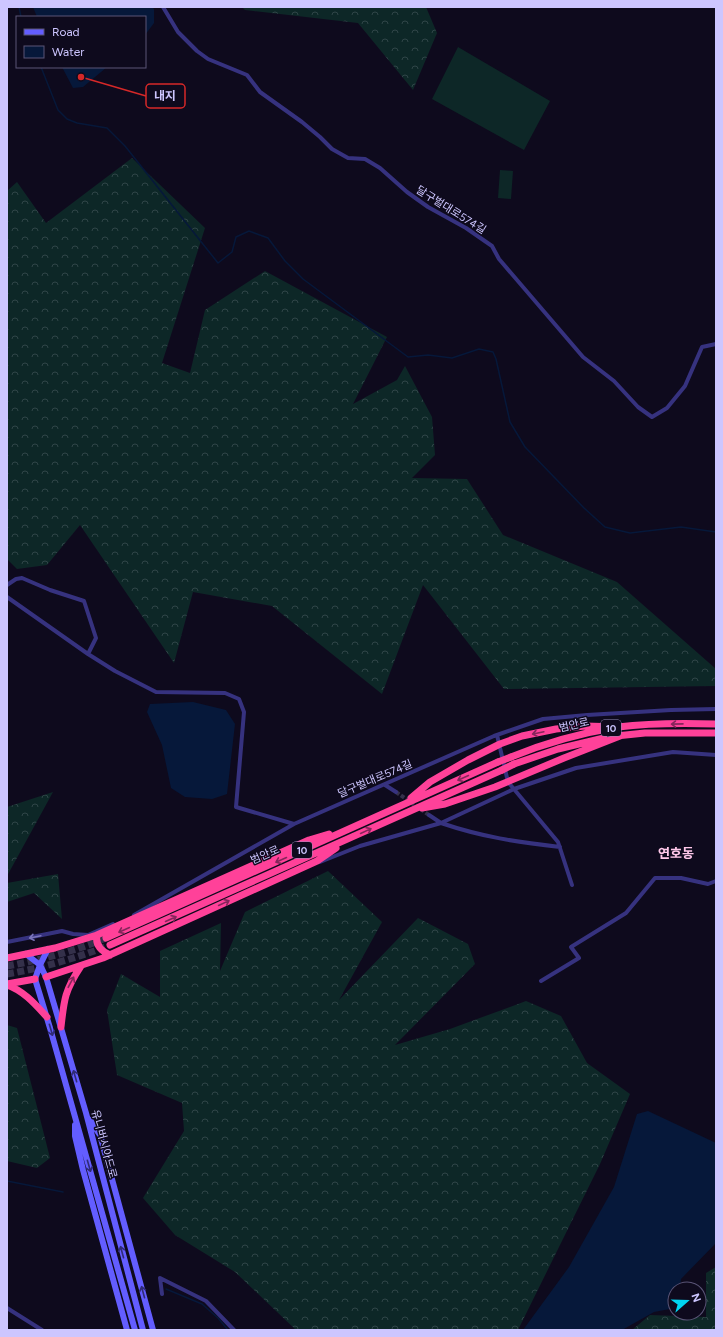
<svg xmlns="http://www.w3.org/2000/svg" width="723" height="1337" font-family="Figtree,'Noto Sans KR',sans-serif">
  <defs>
    <pattern id="forest-crowns" width="20" height="18" patternUnits="userSpaceOnUse"><rect width="20" height="18" fill="#0d2727"/><path d="M2 6a3 3 0 1 1 6 0M12 15a3 3 0 1 1 6 0" fill="none" stroke="#2f4547"/></pattern>
  </defs>
  <rect width="100%" height="100%" fill="#0e0a1d"/>
  <path fill="#0d2727" d="M458 47 550 101 524 150 432 99Z
    M500 170 513 171 511 199 498 198Z"/>
  <path fill="url(#forest-crowns)" d="M242 7H426L437 33 413 90 358 23 245 10Z
    M132 158 205 228 162 363 190 373 205 310 265 271 387 337 353 404 397 380 405 366 432 417 435 455 412 478 467 479 503 535 617 582 716 669V686L504 689 423 585 382 694 272 606 193 592 174 663 80 525 47 565 17 569 7 559V191L17 182 46 223Z
    M53 792 7 876V807Z
    M328 871 382 922 339 1000 418 918 468 944 475 964 395 1045 450 1029 526 1001 561 1016 587 1063 630 1094 600 1164 518 1330H296L235 1272 175 1235 143 1198 184 1131 182 1103 117 1075 107 1010 121 974 160 997V951L221 923 220 971 245 912Z
    M58 874 62 919 34 893 7 902V883Z
    M7 1025 17 1028 50 1158 37 1168 7 1161Z
    M716 1267V1330H632L650 1315 706 1317V1273Z"/>
  <path fill="#06183a" d="M33 7H152L154 9V23L145 35V17H37Z
    M62 67H107L83 87 73 88Z
    M193 702 226 710 235 724 227 794 212 799 185 797 171 788 162 745 147 712 150 704Z
    M648 1111 716 1143V1243L681 1279 680 1289H675V1308L654 1312 622 1330H523L569 1267 614 1187 637 1114Z"/>
  <g fill="none" stroke-linecap="round" stroke-linejoin="round">
    <path stroke="#06183a" stroke-width="1.5" d="M19 7 21 17
      M41 67 58 110 67 119 77 123 107 128 125 146 218 263 232 252 236 237 249 231 268 238 285 261 303 279 408 357 428 355 452 358 479 349 493 352 496 359 510 422 525 447 584 508 605 527 630 533 681 527 716 532
      M7 1181 63 1192
      M166 1289 202 1304 218 1318 228 1330"/>
    <path stroke="#34304a" stroke-width="4" stroke-dasharray="4 2" stroke-linecap="butt" d="M396 792 429 815"/>
    <path stroke="#34304a" stroke-width="7" stroke-dasharray="7 3.5" stroke-linecap="butt" d="M7 966C41 960 75 951 106 938
      M7 974C42 968 77 958 110 945"/>
    <path stroke="#36327f" stroke-width="4" d="M163 7 178 32 197 51 208 59 247 75 260 92 302 122 320 137 332 149 348 158 365 159 380 168 407 192 428 207 466 228 492 246 499 259 583 357 614 381 638 407 652 417 667 408 685 386 702 347 716 344
      M7 585 16 579 22 578 50 590 84 601 96 638 88 654
      M7 597 88 654 115 671 156 692 225 693 239 699 244 712 236 807 294 824
      M497 735 508 782 558 842 572 885
      M385 785 396 792
      M441 823 514 789 576 768 673 752 716 755
      M441 823C482 837 517 842 560 847
      M320 862 360 846 441 823 429 815
      M134 915 294 824 494 736 543 719 587 715 671 710 716 709
      M7 942 62 931 73 934 88 935 113 924
      M541 981 579 958 571 947 626 913 655 878H681L708 884 716 881
      M162 1294 160 1278 206 1301 234 1330
      M7 1308 42 1330"/>
    <path stroke="#635dff" stroke-width="6" d="M48 949 40 965 35 979 50 1028 135 1330
      M26 954 40 965 46 977 86 1113 143 1330
      M90 1120 100 1135 153 1330
      M75 1125V1136L83 1170 127 1330"/>
    <path stroke="#ff4199" stroke-width="7" d="M616 736 645 733H716
      M511 757C545 743 581 733 618 727 650 723 684 723 716 724
      M514 764 558 749 604 738
      M411 798 430 782 468 760 500 744 522 736 556 729 585 726 619 727
      M422 808 445 804 495 787 564 758 620 736
      M97 935C95 945 101 951 110 955
      M106 938 498 762
      M110 945 502 770
      M7 958 55 948 97 935 309 840 329 834
      M46 977 103 958 317 861 336 848
      M7 984 35 979
      M7 985C24 991 35 1004 47 1017
      M61 1027C64 999 65 990 81 966"/>
    <path stroke="#ff4199" stroke-width="7" d="M498 762 511 757
      M502 770 514 764"/>
  </g>
  <defs><path id="oneway-shaft" d="M-6 0H5M1.5-3L5.5 0L1.5 3" fill="none" stroke-width="1.6" stroke-linecap="round" stroke-linejoin="round"/></defs>
  <g stroke="#86265b">
    <use href="#oneway-shaft" transform="translate(677 724) rotate(179)"/>
    <use href="#oneway-shaft" transform="translate(538 733) rotate(168)"/>
    <use href="#oneway-shaft" transform="translate(463 778) rotate(156)"/>
    <use href="#oneway-shaft" transform="translate(366 831) rotate(-25)"/>
    <use href="#oneway-shaft" transform="translate(281 860) rotate(156)"/>
    <use href="#oneway-shaft" transform="translate(224 903) rotate(-25)"/>
    <use href="#oneway-shaft" transform="translate(171 919) rotate(-24)"/>
    <use href="#oneway-shaft" transform="translate(124 930) rotate(156)"/>
    <use href="#oneway-shaft" transform="translate(71 982) rotate(-62)"/>
  </g>
  <use stroke="#7a75b9" href="#oneway-shaft" transform="translate(35 937) rotate(168)"/>
  <g stroke="#302b77">
    <use href="#oneway-shaft" transform="translate(51 1030) rotate(74)"/>
    <use href="#oneway-shaft" transform="translate(75 1076) rotate(-106)"/>
    <use href="#oneway-shaft" transform="translate(89 1166) rotate(74)"/>
    <use href="#oneway-shaft" transform="translate(122 1252) rotate(-105)"/>
    <use href="#oneway-shaft" transform="translate(143 1292) rotate(-105)"/>
  </g>
  <g text-anchor="middle" dominant-baseline="central" stroke-width="3" stroke-linejoin="round" paint-order="stroke">
    <g fill="#0e0a1d" stroke="#948ebb" stroke-width="1">
      <rect x="601" y="720" width="20" height="16" rx="3"/>
      <rect x="292" y="842" width="20" height="16" rx="3"/>
    </g>
    <g font-size="10" font-weight="bold" fill="#cdc6ff">
      <text x="611" y="728">10</text>
      <text x="302" y="850">10</text>
    </g>
    <g font-size="11" fill="#cdc6ff" stroke="#0e0a1d">
      <text transform="translate(451 210) rotate(32)">달구벌대로574길</text>
      <text transform="translate(574 725) rotate(-13)">범안로</text>
      <text transform="translate(375 779) rotate(-23)">달구벌대로574길</text>
      <text transform="translate(265 855) rotate(-24)">범안로</text>
      <text transform="translate(104 1144) rotate(75)">유니버시아드로</text>
    </g>
    <g font-size="13" font-weight="bold" fill="#ffc8ea" stroke="#0e0a1d">
      <text x="676" y="853">연호동</text>
    </g>
  </g>
  <path fill="none" stroke="#d62828" stroke-width="1.5" d="M81 77L146 96"/>
  <circle fill="#d62828" stroke="#0e0a1d" stroke-width="1.5" cx="81" cy="77" r="4"/>
  <rect fill="#0e0a1d" stroke="#d62828" stroke-width="1.5" x="146" y="84" width="39" height="24" rx="4"/>
  <g font-size="12" text-anchor="middle" font-weight="bold" fill="#cdc6ff">
    <text x="165" y="100">내지</text>
  </g>
  <rect width="723" height="1337" fill="none" stroke="#cdc6ff" stroke-width="16"/>
  <rect x="16" y="16" width="130" height="52" fill="#0e0a1d" stroke="#5a5577"/>
  <rect x="24" y="29" width="20" height="6" fill="#635dff" stroke="#5a5577"/>
  <text x="52" y="36" font-size="12" fill="#cdc6ff">Road</text>
  <rect x="24" y="46" width="20" height="12" fill="#06183a" stroke="#5a5577"/>
  <text x="52" y="56" font-size="12" fill="#cdc6ff">Water</text>
  <g transform="translate(687 1301) rotate(70)"><circle r="19" fill="#0e0a1d" stroke="#5a5577"/>
  <path d="M0-3L7 15L0 10L-7 15Z" fill="#00d5f1"/>
  <text y="-6" font-size="11" font-weight="bold" text-anchor="middle" fill="#cdc6ff">N</text>
  </g>
</svg>
